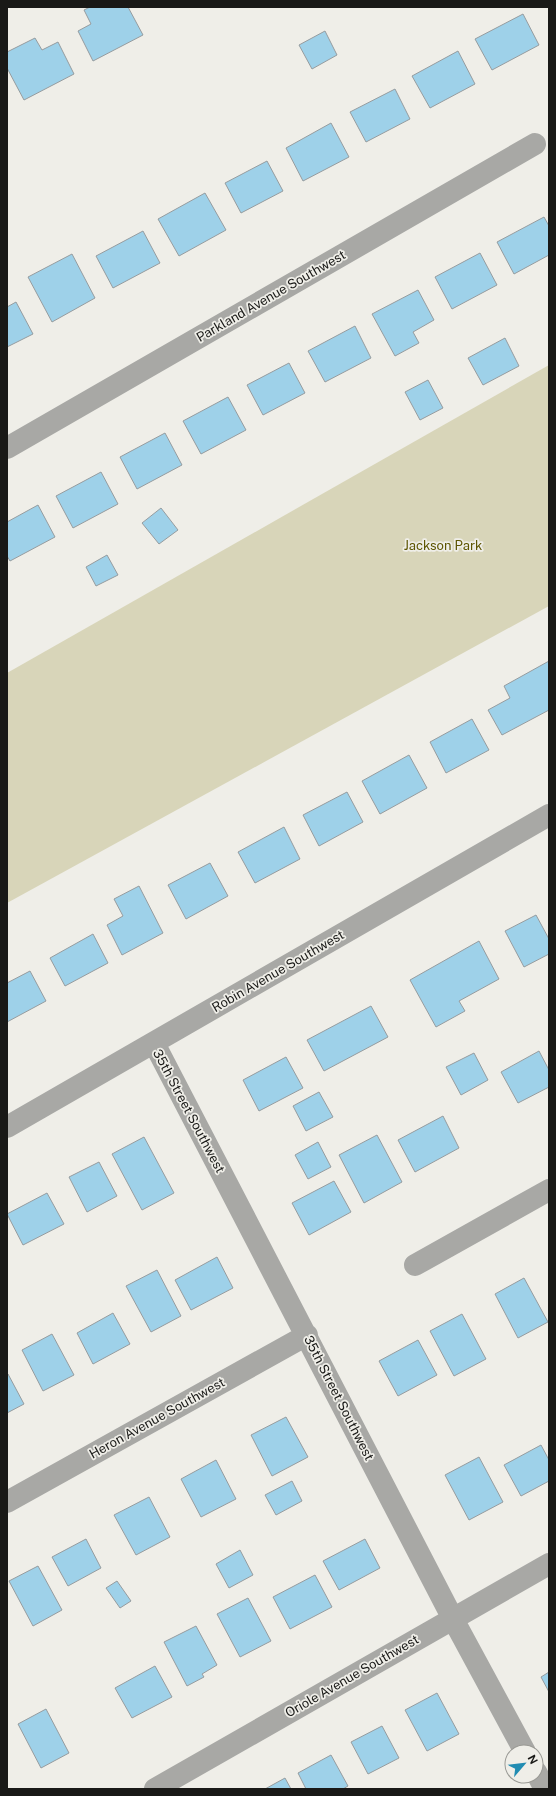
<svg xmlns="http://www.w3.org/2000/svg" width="556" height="1796" font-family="'Public Sans',sans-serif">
  <rect width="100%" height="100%" fill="#efeee8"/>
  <path fill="#d8d5b9" d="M549 365V606L7 903V673Z"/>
  <path fill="#9ed1e9" stroke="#969c9f" d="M90 7H128L143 35 93 61 78 31 91 24 84 10Z
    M523 14 539 45 492 70 475 39Z
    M325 31 337 55 312 69 299 45Z
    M35 38 42 50 58 42 74 74 24 100 7 68V52Z
    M458 51 475 84 430 108 412 76Z
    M395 89 410 119 366 142 350 112Z
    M331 123 349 157 303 181 286 148Z
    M267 161 283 191 241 213 225 183Z
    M205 193 226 230 179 256 158 219Z
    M544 217 549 226V255L514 274 497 242Z
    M143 231 160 263 113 288 96 256Z
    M480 253 497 285 452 309 435 277Z
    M72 254 95 298 52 322 28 277Z
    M418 290 434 320 413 332 419 343 395 356 372 314Z
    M16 302 33 334 7 347V307Z
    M355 326 371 358 325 382 308 351Z
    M505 338 519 366 483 385 468 358Z
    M289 363 305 393 263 415 247 385Z
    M428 380 443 408 420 420 405 392Z
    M228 397 246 430 201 454 183 421Z
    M165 433 182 465 137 489 120 457Z
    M101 472 118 504 73 528 56 496Z
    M38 505 55 537 10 561 7 556V522Z
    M161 508 178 530 159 544 142 523Z
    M107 555 118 575 96 586 86 567Z
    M549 661V710L502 735 488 710 510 698 504 686Z
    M472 719 489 750 446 773 430 742Z
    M409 755 427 788 380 814 362 781Z
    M347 792 363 822 319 846 303 815Z
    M284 827 300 859 255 883 238 852Z
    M210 863 228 896 186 919 168 885Z
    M139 886 163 933 122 955 107 925 123 916 114 899Z
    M536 915 549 939V954L524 967 505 931Z
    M93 934 108 963 65 986 50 958Z
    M479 941 499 979 459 1001 465 1011 436 1027 410 980Z
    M30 971 46 1001 7 1022V983Z
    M371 1006 388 1037 324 1071 307 1040Z
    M539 1051 549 1070V1087L518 1103 501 1072Z
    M474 1053 488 1080 461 1095 446 1067Z
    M286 1057 303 1088 259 1111 243 1080Z
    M319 1092 333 1117 306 1131 293 1106Z
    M443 1116 459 1148 415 1172 398 1140Z
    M377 1135 402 1182 364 1203 339 1155Z
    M144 1137 174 1193 142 1210 112 1154Z
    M318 1142 331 1167 308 1179 295 1155Z
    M99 1162 117 1196 87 1212 69 1177Z
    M334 1181 351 1212 309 1235 292 1203Z
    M47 1193 64 1224 23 1245 7 1214Z
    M217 1257 233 1288 191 1310 175 1280Z
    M157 1270 181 1316 151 1332 126 1286Z
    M524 1278 548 1322 518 1338 495 1294Z
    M113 1313 130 1344 93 1364 77 1333Z
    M462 1314 486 1359 454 1376 430 1331Z
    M52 1334 74 1375 43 1391 22 1350Z
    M418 1340 437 1375 398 1396 379 1361Z
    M8 1374 24 1404 7 1413V1375Z
    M286 1417 308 1457 272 1476 251 1435Z
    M541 1445 549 1460V1481L521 1496 504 1465Z
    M479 1457 503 1502 469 1520 445 1475Z
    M216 1460 236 1499 201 1517 181 1479Z
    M292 1481 302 1501 276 1515 265 1495Z
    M149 1497 170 1537 136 1555 114 1515Z
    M86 1539 101 1568 68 1586 52 1557Z
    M365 1539 380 1568 339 1590 323 1561Z
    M240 1550 253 1575 229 1588 216 1564Z
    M38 1566 62 1610 33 1626 9 1581Z
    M315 1575 332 1607 290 1629 273 1597Z
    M117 1581 131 1601 120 1608 106 1588Z
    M248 1598 271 1641 240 1657 217 1614Z
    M196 1626 217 1665 202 1674 204 1677 187 1686 164 1642Z
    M155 1666 172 1697 132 1718 115 1688Z
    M549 1672V1692L541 1677Z
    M437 1693 459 1734 427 1751 405 1710Z
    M46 1709 69 1753 41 1768 18 1724Z
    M382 1726 399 1758 368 1774 351 1742Z
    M331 1755 348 1786 343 1789H306L298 1773Z
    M285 1778 291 1789H265Z"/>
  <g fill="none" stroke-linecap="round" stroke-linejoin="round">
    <path stroke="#a8a8a5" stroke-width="22" d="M7 448 535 144
      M154 1043 453 1619 525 1752
      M7 1127 549 815
      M415 1265 549 1190
      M7 1502 307 1335
      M536 1772 545 1789
      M155 1789 549 1564"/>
  </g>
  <g text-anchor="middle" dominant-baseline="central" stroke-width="3.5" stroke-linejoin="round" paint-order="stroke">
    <g font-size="13" fill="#191917" stroke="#efeee8">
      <text transform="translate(271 296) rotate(-30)">Parkland Avenue Southwest</text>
      <text transform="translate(278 971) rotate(-30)">Robin Avenue Southwest</text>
      <text transform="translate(189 1111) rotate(62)">35th Street Southwest</text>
      <text transform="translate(339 1398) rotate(63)">35th Street Southwest</text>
      <text transform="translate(157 1418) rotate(-29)">Heron Avenue Southwest</text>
      <text transform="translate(352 1676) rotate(-30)">Oriole Avenue Southwest</text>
    </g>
    <g font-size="13" fill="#5d5501" stroke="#efeee8">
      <text x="443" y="545">Jackson Park</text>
    </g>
  </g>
  <rect width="556" height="1796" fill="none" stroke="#191917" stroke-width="16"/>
  <g transform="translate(524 1764) rotate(62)"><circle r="19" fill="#efeee8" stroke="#999994"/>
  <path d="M0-3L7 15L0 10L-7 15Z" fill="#218cb2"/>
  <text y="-6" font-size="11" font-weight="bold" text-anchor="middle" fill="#191917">N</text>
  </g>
</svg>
